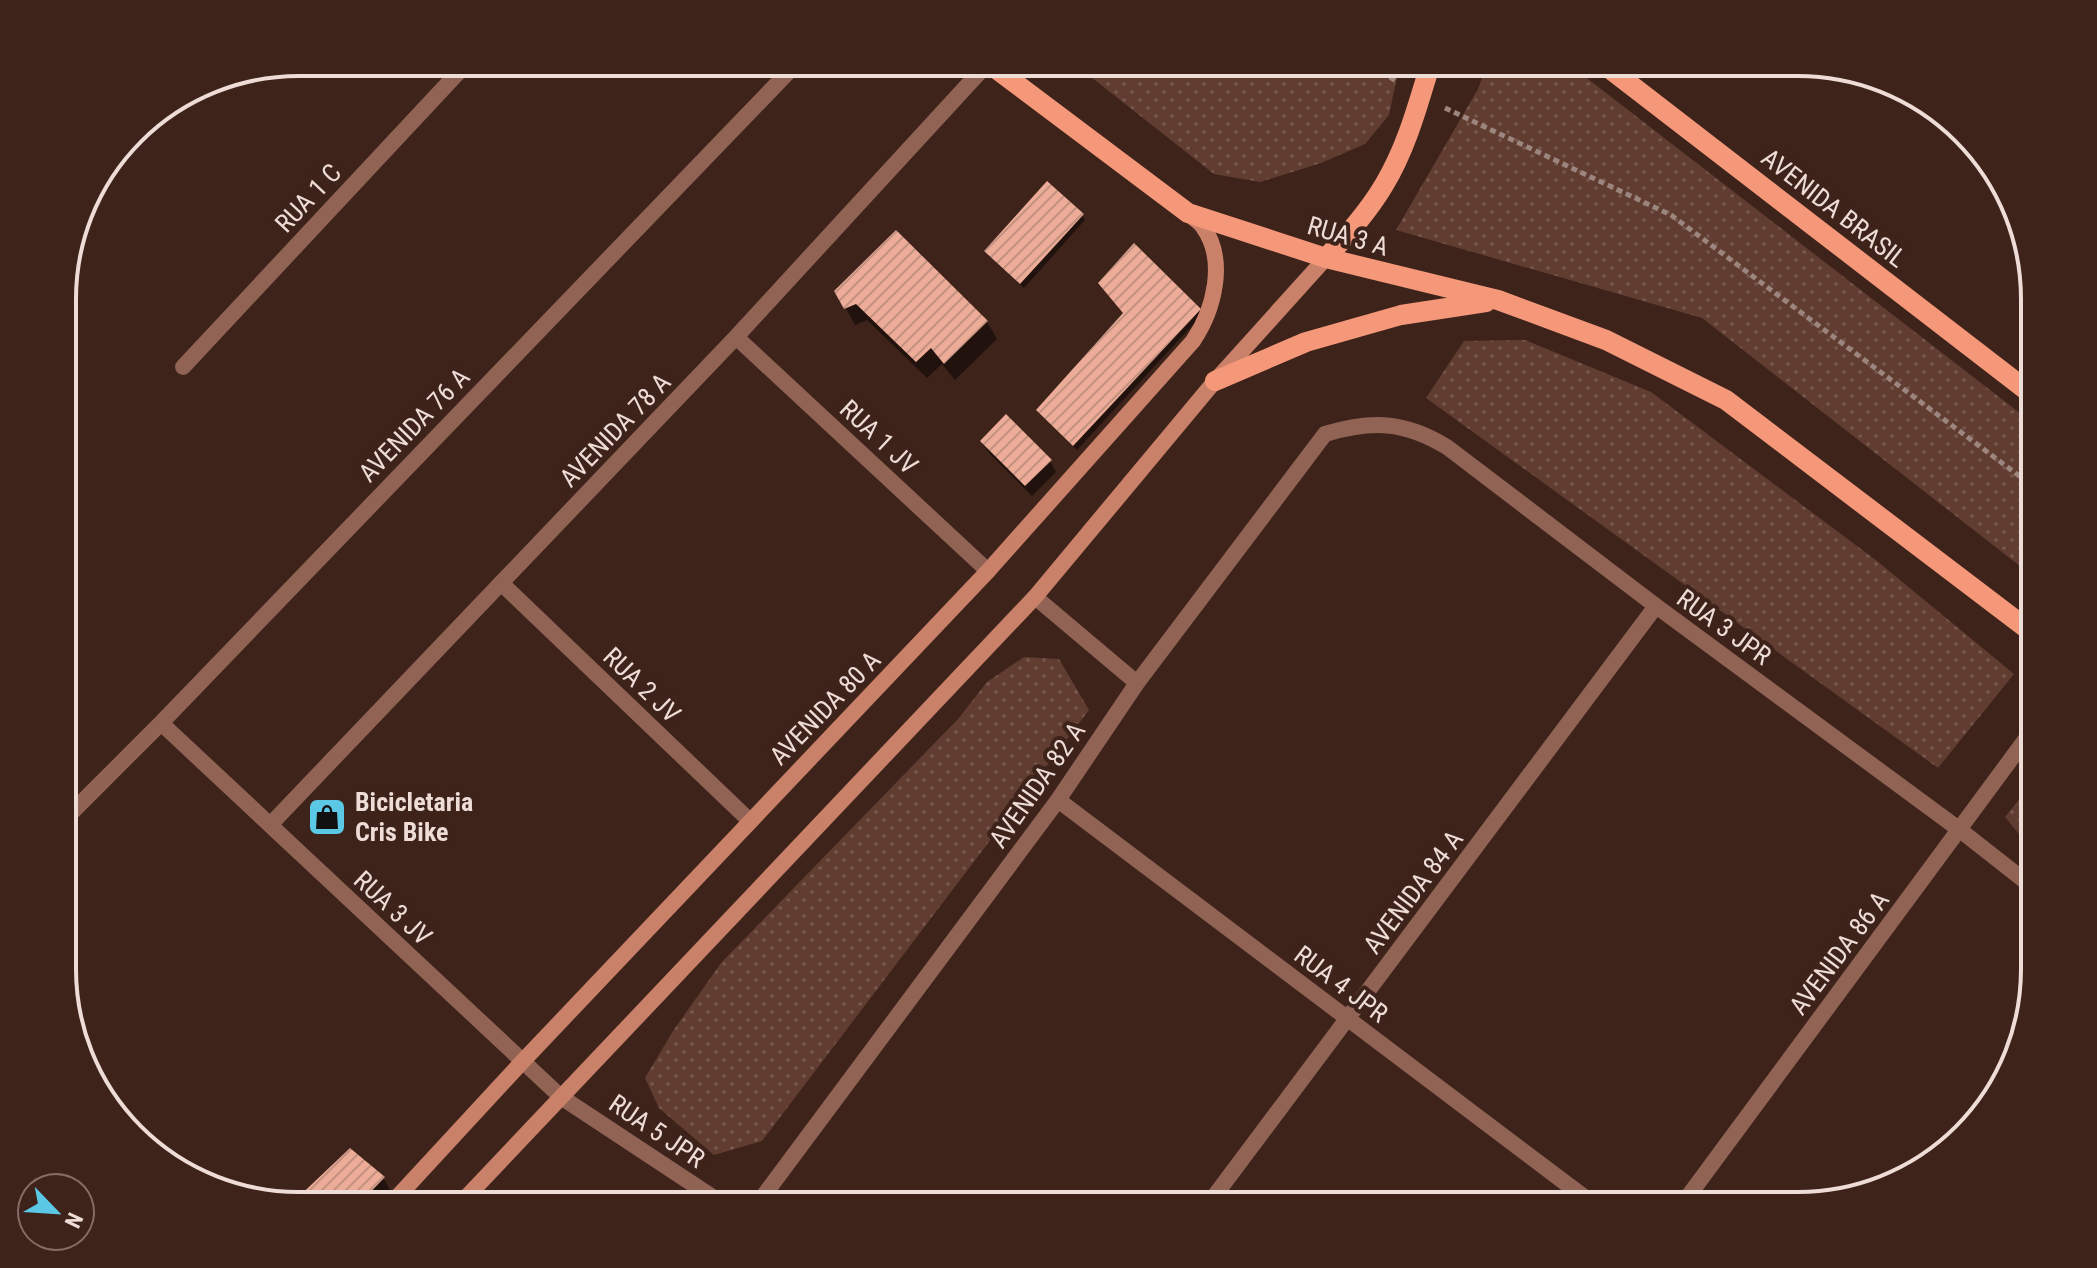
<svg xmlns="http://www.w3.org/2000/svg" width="2097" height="1268" font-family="'Roboto Condensed',sans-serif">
  <defs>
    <pattern id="green-dots" width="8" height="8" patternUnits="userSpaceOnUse" patternTransform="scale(2)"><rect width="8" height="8" fill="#613d31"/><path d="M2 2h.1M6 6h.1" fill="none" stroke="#78584e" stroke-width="1.8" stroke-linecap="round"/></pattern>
    <pattern id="building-hatch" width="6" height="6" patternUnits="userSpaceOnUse" patternTransform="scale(2)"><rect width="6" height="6" fill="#ecac97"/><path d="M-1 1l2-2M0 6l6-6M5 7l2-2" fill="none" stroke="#c39281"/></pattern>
  </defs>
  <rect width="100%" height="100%" fill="#3e231b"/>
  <path fill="url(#green-dots)" d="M1072 62H1400L1389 115 1365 144 1321 163 1260 182 1214 174Z
    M1488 62H1566L2034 424V577L1702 318 1396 230 1478 89Z
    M1525 340 1651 392 1877 561 2014 674 1938 768 1426 398 1464 341Z
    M1024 657 1059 659 1089 710 762 1141 714 1155 659 1108 645 1078 673 1031 721 963 958 719 987 682Z
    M2034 781 2035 850 2028 845 2005 817Z"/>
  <path fill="#0007" d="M1082 215 1085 220 1024 288 989 256 986 251Z
    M837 292 987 322 997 339 955 380 942 364 927 378 867 320 855 325Z
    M1199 310 1202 315 1077 450 1041 415 1124 314Z
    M982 442 1050 461 1056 472 1032 496 989 453Z
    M350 1150 384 1179 390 1190 375 1206 293 1204Z"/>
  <path fill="url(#building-hatch)" d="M1047 181 1084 214 1020 284 984 251Z
    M896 230 988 321 944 364 931 348 916 362 856 304 844 309 834 291Z
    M1134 243 1201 309 1073 446 1036 410 1123 313 1098 283Z
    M1006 414 1052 460 1025 486 980 441Z
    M350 1148 385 1177 357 1206H299L291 1204Z"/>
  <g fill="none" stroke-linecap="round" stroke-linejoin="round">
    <path stroke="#9b857e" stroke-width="5" stroke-dasharray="6 4" stroke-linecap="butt" d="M1364 62 1398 82
      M1445 108 1671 215 2034 487"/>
    <path stroke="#906354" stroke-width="16" d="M736 337 988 571
      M183 367 468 62
      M501 583 750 821
      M1035 597 1137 683
      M161 723 561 1097 726 1206
      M1058 800 1596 1206
      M64 820 161 723 798 62
      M270 825 736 337 988 63
      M756 1206 1058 800 1137 683 1325 434C1372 420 1404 421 1447 447L1656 606 1960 830 2035 889
      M1207 1206 1656 606
      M1681 1206 2034 728"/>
    <path stroke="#c98169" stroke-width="16" d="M389 1206 522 1062 988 571 1193 341C1214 310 1227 260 1203 227 1200 222 1193 218 1189 214
      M458 1206 1035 597 1215 381 1326 258"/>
    <path stroke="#f5987a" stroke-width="20" d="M987 62 1188 213 1326 258 1498 300 1606 340 1726 400 2034 634
      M1601 62 2034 396
      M1326 258C1347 235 1368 212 1384 185 1407 147 1418 104 1431 62
      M1215 381 1306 342 1401 315 1486 302"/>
  </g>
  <defs>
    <g id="shop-square" transform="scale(2)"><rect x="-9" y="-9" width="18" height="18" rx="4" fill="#5bc8e6" stroke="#3e231b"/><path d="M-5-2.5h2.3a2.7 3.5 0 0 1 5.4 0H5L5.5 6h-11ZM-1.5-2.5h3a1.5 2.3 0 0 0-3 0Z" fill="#111"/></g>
  </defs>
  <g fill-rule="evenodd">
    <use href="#shop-square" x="327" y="817"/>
  </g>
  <g text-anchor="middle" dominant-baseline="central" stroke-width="8" stroke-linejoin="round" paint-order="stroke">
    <g font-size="26" fill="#eedcd6" stroke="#3e231b">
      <text transform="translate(308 198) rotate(-47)">RUA 1 C</text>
      <text transform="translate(1834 208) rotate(38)">AVENIDA BRASIL</text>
      <text transform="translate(1348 236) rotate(16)">RUA 3 A</text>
      <text transform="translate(414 425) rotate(-46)">AVENIDA 76 A</text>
      <text transform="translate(615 430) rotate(-46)">AVENIDA 78 A</text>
      <text transform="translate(879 437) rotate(43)">RUA 1 JV</text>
      <text transform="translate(1724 627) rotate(36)">RUA 3 JPR</text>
      <text transform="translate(642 685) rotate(44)">RUA 2 JV</text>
      <text transform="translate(825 708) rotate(-46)">AVENIDA 80 A</text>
      <text transform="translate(1037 785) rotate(-55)">AVENIDA 82 A</text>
      <text transform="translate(1413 892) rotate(-53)">AVENIDA 84 A</text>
      <text transform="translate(393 908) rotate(43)">RUA 3 JV</text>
      <text transform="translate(1839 953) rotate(-53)">AVENIDA 86 A</text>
      <text transform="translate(1341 984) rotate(37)">RUA 4 JPR</text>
      <text transform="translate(657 1131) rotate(34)">RUA 5 JPR</text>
    </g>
    <g font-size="26" font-weight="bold" fill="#eedcd6" stroke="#3e231b" text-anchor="start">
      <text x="355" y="802">Bicicletaria<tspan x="355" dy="30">Cris Bike</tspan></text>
    </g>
  </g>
  <path d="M0 0H2097V1268H0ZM299 76H1798A223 223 0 0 1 2021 299V969A223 223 0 0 1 1798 1192H299A223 223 0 0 1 76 969V299A223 223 0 0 1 299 76Z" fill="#3e231b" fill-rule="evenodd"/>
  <path fill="none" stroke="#eedcd6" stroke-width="4" d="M299 76H1798A223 223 0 0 1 2021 299V969A223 223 0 0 1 1798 1192H299A223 223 0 0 1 76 969V299A223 223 0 0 1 299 76Z"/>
  <g transform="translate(56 1212) rotate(115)"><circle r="38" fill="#3e231b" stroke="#846d66" stroke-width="2"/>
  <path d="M0-6L14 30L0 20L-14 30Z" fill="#5bc8e6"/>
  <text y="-12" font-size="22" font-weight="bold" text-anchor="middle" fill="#eedcd6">N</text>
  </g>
</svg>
